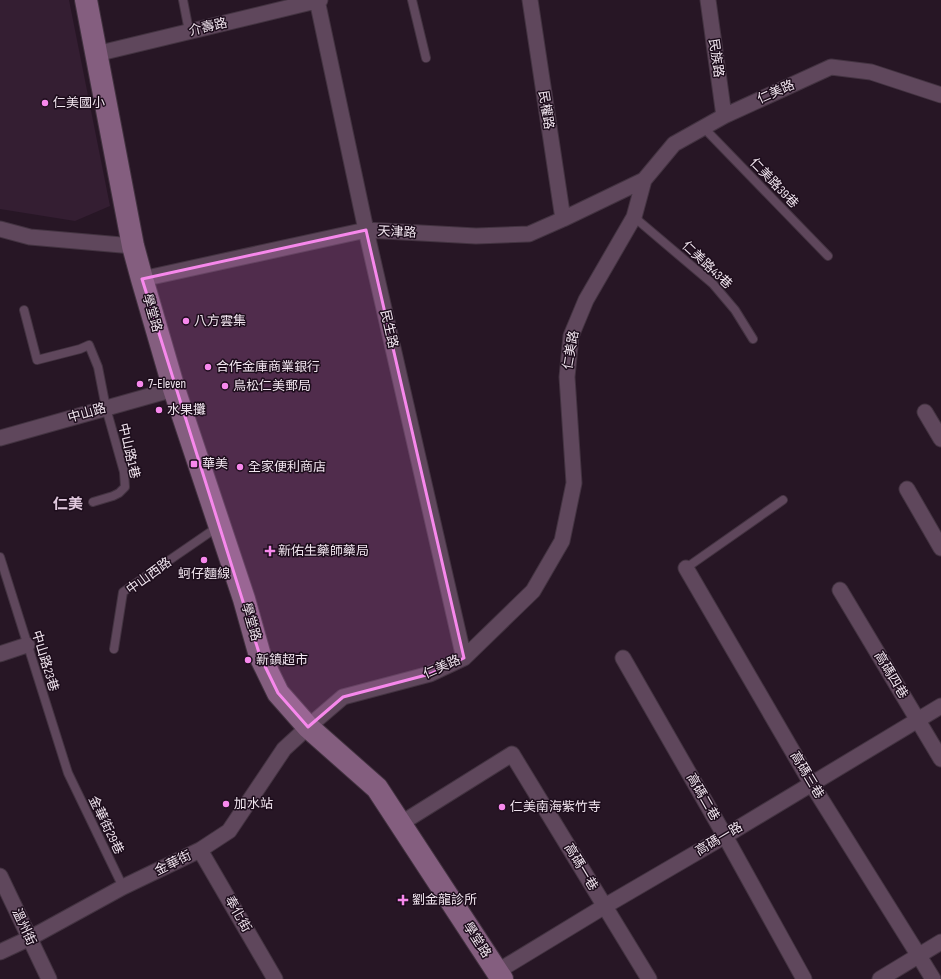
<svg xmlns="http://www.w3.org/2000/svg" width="941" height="979" font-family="'Sofia Sans Condensed','Noto Sans TC',sans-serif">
  <rect width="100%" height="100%" fill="#271625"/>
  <path fill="#341e32" d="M0 0H69L110 206 75 221 0 209Z"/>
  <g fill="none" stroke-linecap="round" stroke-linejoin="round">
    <g stroke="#433341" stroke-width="10">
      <path id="lane" d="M183 0 189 31
        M412 0 426 58
        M703 127 828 256
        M634 217 713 284 735 310 753 339
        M24 310 37 360 80 349 89 345 98 367 106 408 124 472 125 487 119 493 113 496 93 502
        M0 557 68 773 123 887
        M686 568 783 500
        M114 649 123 592 219 526"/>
    </g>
    <g stroke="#433341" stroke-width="17">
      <path id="street" d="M317 0 366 230 464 658
        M530 0 563 219
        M708 0 724 116
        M96 54 320 0
        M0 229 30 237 133 246
        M142 279 366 230 476 236 529 234 563 219 644 180
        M925 412 941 439
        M0 438 174 389
        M907 489 941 548
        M686 568 811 783 919 956 933 979
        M840 590 941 759
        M0 654 27 645
        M623 658 725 836 804 979
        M400 824 512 754 649 979
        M200 850 275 979
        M0 876 49 979
        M0 952 30 938 123 887 200 850 229 831 284 749 308 727 343 697 430 674 464 658 533 591 562 541 574 483 567 377 571 336 586 300 634 217 644 180 674 144 724 116 831 67 871 72 941 95
        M498 971 605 906 725 836 941 706
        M880 979 941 942"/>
    </g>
    <g stroke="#433341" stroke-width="24">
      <path id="secondary" d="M86 0 133 246 142 279 174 389 244 599 260 656 278 693 308 727 377 788 502 979"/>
    </g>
    <use href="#lane" stroke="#5f475c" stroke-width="8"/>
    <use href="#street" stroke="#5f475c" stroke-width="15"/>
    <use href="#secondary" stroke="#845e7f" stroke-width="22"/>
  </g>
  <path fill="#f788ec" fill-opacity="0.2" stroke="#f788ec" stroke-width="3" stroke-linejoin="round" d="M366 230 464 658 430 674 343 697 308 727 278 693 260 656 142 279Z"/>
  <g fill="#f788ec" stroke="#1d0d1c" stroke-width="1.5">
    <circle cx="45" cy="103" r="4"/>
    <circle cx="186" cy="321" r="4"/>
    <circle cx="208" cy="367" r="4"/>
    <circle cx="140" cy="384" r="4"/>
    <circle cx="225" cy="386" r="4"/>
    <circle cx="159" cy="410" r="4"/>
    <rect x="190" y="460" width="8" height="8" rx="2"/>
    <circle cx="240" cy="467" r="4"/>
    <path d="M268 545h4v4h4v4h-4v4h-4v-4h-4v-4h4z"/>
    <circle cx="204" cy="560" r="4"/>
    <circle cx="248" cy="660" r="4"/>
    <circle cx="226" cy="804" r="4"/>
    <circle cx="502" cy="807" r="4"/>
    <path d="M401 894h4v4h4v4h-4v4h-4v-4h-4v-4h4z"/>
  </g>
  <g text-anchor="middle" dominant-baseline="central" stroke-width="3" stroke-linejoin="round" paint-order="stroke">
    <g font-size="13" fill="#f1e5ef" stroke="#1d0d1c">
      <text transform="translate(208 27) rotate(-13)">介壽路</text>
      <text transform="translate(716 58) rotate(82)">民族路</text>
      <text transform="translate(776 92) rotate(-24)">仁美路</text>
      <text transform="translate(546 110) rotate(81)">民權路</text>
      <text transform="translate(774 183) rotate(46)">仁美路39巷</text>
      <text transform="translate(397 232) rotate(3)">天津路</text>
      <text transform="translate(707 265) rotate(43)">仁美路43巷</text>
      <text transform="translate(152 313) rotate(74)">學堂路</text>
      <text transform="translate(389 329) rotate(77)">民生路</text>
      <text transform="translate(571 350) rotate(-80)">仁美路</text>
      <text transform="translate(87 413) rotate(-16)">中山路</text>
      <text transform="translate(129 451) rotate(77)">中山路1巷</text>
      <text transform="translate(149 576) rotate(-36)">中山西路</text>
      <text transform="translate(251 622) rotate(74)">學堂路</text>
      <text transform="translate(45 661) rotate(73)">中山路23巷</text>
      <text transform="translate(442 667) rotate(-24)">仁美路</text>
      <text transform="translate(891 675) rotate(59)">高碼四巷</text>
      <text transform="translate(807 775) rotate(59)">高碼三巷</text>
      <text transform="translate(703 797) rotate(60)">高碼二巷</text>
      <text transform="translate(106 825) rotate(64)">金華街29巷</text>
      <text transform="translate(719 839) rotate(-31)">高碼一路</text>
      <text transform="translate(173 863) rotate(-26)">金華街</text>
      <text transform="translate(581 867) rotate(59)">高碼一巷</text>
      <text transform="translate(238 914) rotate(60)">奉化街</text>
      <text transform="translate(24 927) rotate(65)">溫州街</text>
      <text transform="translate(477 940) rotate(57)">學堂路</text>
    </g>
    <g font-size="13" fill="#f1e5ef" stroke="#1d0d1c" text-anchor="start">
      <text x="53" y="103">仁美國小</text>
      <text x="194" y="321">八方雲集</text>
      <text x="216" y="367">合作金庫商業銀行</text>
      <text x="148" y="384">7-Eleven</text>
      <text x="233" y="386">鳥松仁美郵局</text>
      <text x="167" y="410">水果攤</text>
      <text x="202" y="464">華美</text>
      <text x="248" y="467">全家便利商店</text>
      <text x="278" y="551">新佑生藥師藥局</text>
      <text x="204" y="574" text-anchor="middle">蚵仔麵線</text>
      <text x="256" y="660">新鎮超市</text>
      <text x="234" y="804">加水站</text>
      <text x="510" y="807">仁美南海紫竹寺</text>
      <text x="412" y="900">劉金龍診所</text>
    </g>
    <g font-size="15" font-weight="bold" fill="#e1c9de" stroke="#1d0d1c">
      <text x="68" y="504">仁美</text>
    </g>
  </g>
</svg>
